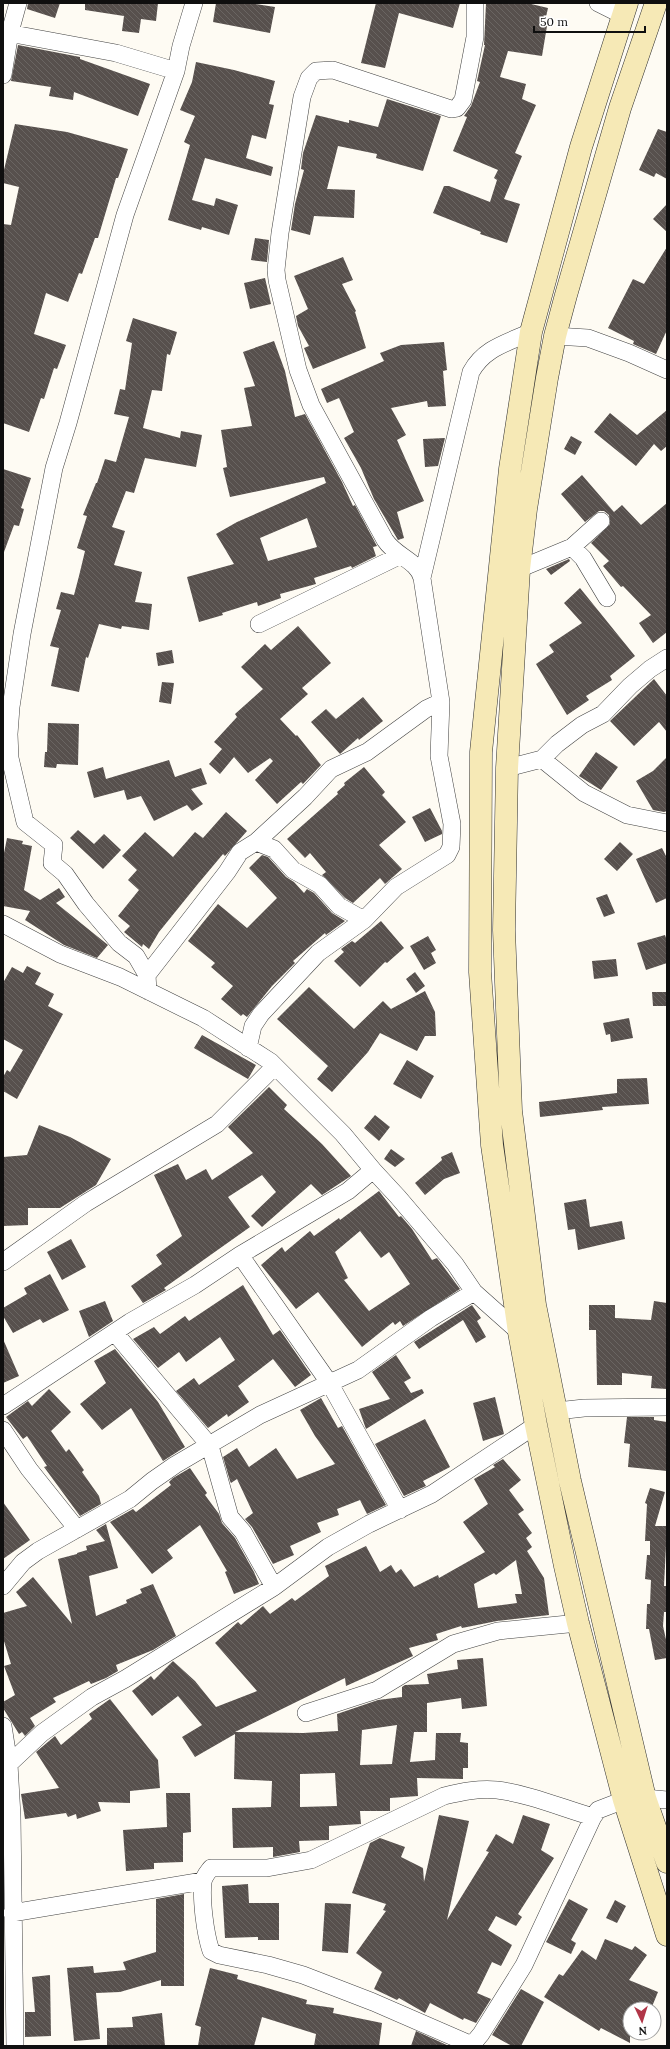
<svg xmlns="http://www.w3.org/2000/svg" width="670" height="2049" font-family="Lora,serif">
  <defs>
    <pattern id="building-back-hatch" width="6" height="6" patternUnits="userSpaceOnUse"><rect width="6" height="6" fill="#57504d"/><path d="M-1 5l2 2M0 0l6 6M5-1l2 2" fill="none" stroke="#6a6562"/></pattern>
  </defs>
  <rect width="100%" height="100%" fill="#fefbf3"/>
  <path fill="url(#building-back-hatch)" fill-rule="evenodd" d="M28 3H60L55 18 27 9Z
    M85 3H158L156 21 141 19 139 33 122 31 124 16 85 10Z
    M216 3H250L275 7 270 33 213 22Z
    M376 3H460L453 28 399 13 385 68 361 63Z
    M486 3H527L548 8 544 26H547L542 56 508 51 500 77 526 84 522 99 536 105 515 153 522 156 504 199 520 204 507 243 480 234 481 232 433 213 444 186H449L490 202 497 180 494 178 498 170 453 151 467 117 464 116 471 106 480 82 477 81 485 45H484Z
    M18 45 80 57V59L150 84 138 116 74 92 73 100 49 96 51 87 11 81Z
    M196 62 234 70 275 81 269 104 274 105 266 139 252 135 246 158 273 167 271 176 205 158 192 200 214 206 216 198 238 205 229 235 202 227 201 230 168 220 190 145 184 142 195 116 180 110 192 82Z
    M387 99 441 116 423 171 376 158 377 154 338 146 327 189 355 190 354 218 314 216 310 235 291 230 295 204 304 170 301 169 303 153 316 115 349 123V120L378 127Z
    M15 124 67 132 128 149 118 178H116L98 238H95L82 274 79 273 68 302 46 293 34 334 66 345 57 369 54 368 44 399 41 398 29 432 3 423V224L11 225 19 187 3 183V174Z
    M658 129 667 132V179L656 173 654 177 639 170Z
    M667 204V232L653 219Z
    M255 238 269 240 267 262 251 260Z
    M667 247V330L656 354 633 344 634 341 608 328 633 279 644 284Z
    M343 257 353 280 342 284 356 311 355 312 366 348 313 369 304 348 309 346 298 326 296 316 308 309 294 276Z
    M265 278 271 304 250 309 244 283Z
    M133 318 177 332 170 355 167 354 162 391 152 390 143 428 180 438 181 431 202 435 196 467 145 458 134 493 126 491 112 527 125 531 114 565 142 572 135 602 152 604 149 630 122 626 121 629 99 624 88 658 86 657 79 692 51 686 59 648 50 646 61 610 56 609 61 592 74 595 79 576 85 551 77 548 87 516 83 515 96 483H97L105 459 116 462 129 417 114 414 120 389 125 390 132 343 126 341Z
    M274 341 285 371 295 417 305 414 342 482 353 506 355 505 377 546 373 547 376 556 352 568 351 566 314 578 316 584 280 594 281 598 258 606 257 602 222 613 223 615 199 622 187 577 234 564 216 534 237 522 326 483 324 477 230 497 223 468 227 467 221 430 252 426 244 388 255 386 243 352ZM307 518 317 547 268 561 260 538Z
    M444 342 447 370 443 371 446 406 428 407 427 401 391 408 406 435 397 440 424 501 397 512 404 538 398 540 374 499 361 468 344 438 354 432 339 398 327 403 321 389 384 361 380 353 401 345Z
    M667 410V446L661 451 654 444 636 466 594 432 610 413 637 435Z
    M571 436 582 442 575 455 564 449Z
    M445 438 438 466 425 467 423 439Z
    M3 469 31 478 21 508 24 509 19 526 14 525 4 552Z
    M582 475 614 512 622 505 641 525 667 503V632L653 643 639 623 651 615 623 586 621 587 603 566 609 561 591 543 610 524 609 515 604 511H599L585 522 561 494Z
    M569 559 570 561 551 575 546 569Z
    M580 588 635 656 610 676 612 680 586 696 589 700 567 715 536 664 554 652 549 645 582 623 564 603Z
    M298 626 331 663 302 688 308 694 280 719 296 736 297 735 321 765 303 784 301 782 277 804 255 780 273 761 270 758 248 773 234 757 220 774 209 764 222 749 214 742 237 717 235 714 263 689 241 667 265 644 271 650Z
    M172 650 174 663 158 666 156 653Z
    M654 679 667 696V732L659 722 634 746 610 721Z
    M162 682 174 683 171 704 159 702Z
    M363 697 383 721 359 740 358 738 340 754 311 722 326 709 336 719Z
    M48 723 79 724 78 765 57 764 56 768 44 767 45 752H47Z
    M596 752 618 767 601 790 579 776Z
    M667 757V811L664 812 653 810 636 781 653 771Z
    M169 760 175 777 201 768 207 784 191 789 203 804 192 811 187 805 154 821 141 796 127 800 124 790 94 798 87 772 103 767 106 779Z
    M364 767 385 792 382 795 406 822 379 845 402 869 385 884 380 878 353 903 345 898 322 875 326 872 310 853 305 858 287 839 338 794 337 792 345 785 344 783Z
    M430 808 442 831V834L425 842 412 817Z
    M226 812 247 831 225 856 223 854 197 885 159 932 149 949 143 944 142 947 124 932 130 926 118 916 139 890 128 880 137 870 122 856 145 832 173 857 195 832 203 838Z
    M78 830 94 844 104 834 121 850 103 869 70 838Z
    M7 838 23 841 22 844 32 846 24 890 40 900 59 888 65 897 56 903 108 945 97 958 64 945 25 920 30 911 3 906V858Z
    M620 842 633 854 617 871 604 859Z
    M662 848 667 858V898L656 903 636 859Z
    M262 855 268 857 286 877 294 882 304 893 307 889 314 893 332 913 345 921 326 935 325 933 293 961 295 963 272 986 247 1017 243 1014 241 1016 221 999 233 986 211 967 215 963 188 941 218 904 247 928 277 898 249 868Z
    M607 894 615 913 604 917 596 898Z
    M381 921 404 948 387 963 385 962 360 987 334 961 344 952 341 949 352 941 355 943Z
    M665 935 667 941V963L646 970 637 943Z
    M428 936 436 950 431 953 436 963 424 970 410 946Z
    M616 959 618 976 594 979 592 961Z
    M27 966 41 973 35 984 54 994 48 1006 63 1014 17 1099 3 1091V1077L7 1070 10 1072 23 1050 3 1039V983L12 967 23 973Z
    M415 972 425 986 416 993 406 979Z
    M309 987 354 1029 383 1001 391 1009 425 991 435 1012 436 1036H425L417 1051 380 1033 368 1052 332 1092 317 1079 328 1066 277 1019Z
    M652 992H667V1006H653Z
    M629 1018 633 1038 611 1042 610 1034 606 1035 603 1023Z
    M202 1035 256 1065 248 1079 194 1048Z
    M407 1060 434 1076 421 1099 393 1084Z
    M647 1078 649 1104 602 1107 603 1110 540 1117 539 1102 617 1093V1079Z
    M269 1087 287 1105 284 1109 322 1144 351 1176 322 1195 311 1184 262 1227 251 1216 276 1192 262 1175 228 1197 250 1227 164 1288 166 1290 143 1303 131 1286 162 1264 156 1255 182 1236 154 1175 178 1164 186 1180 206 1169 212 1180 253 1153 228 1127Z
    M375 1115 390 1127 379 1141 364 1128Z
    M39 1125 70 1137 111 1159 96 1185 60 1208H28V1225L3 1226V1157L27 1155Z
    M391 1149 405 1159 395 1167 384 1159Z
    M452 1152 460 1173 444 1179 425 1195 415 1183 442 1160 441 1157Z
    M379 1191 399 1217 401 1216 412 1229 432 1260 437 1258 460 1289 403 1326 400 1321 395 1325 393 1322 362 1347 318 1292 296 1309 261 1265 282 1247 285 1252 310 1231 314 1236 339 1218 340 1220ZM360 1231 381 1258 389 1252 410 1284 369 1311 344 1280 348 1278 335 1252Z
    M586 1199 590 1227 622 1221 625 1239 578 1250 575 1229 568 1230 564 1203Z
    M71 1239 86 1267 62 1280 47 1252Z
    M50 1274 69 1310 43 1323 40 1319 13 1333 3 1316V1308L27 1294 24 1288Z
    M243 1285 273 1335 280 1330 311 1375 295 1387 273 1359 238 1386 249 1402 228 1417 227 1414 208 1428 176 1391 194 1378 199 1385 235 1360 220 1337 186 1362 179 1352 158 1368 133 1339 154 1327 160 1334 185 1316 189 1321Z
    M105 1301 113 1321 89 1337 79 1311Z
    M654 1301 667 1303V1389L651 1388 652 1376 622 1373V1385H597L596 1330H589V1305H615V1318L651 1320Z
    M472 1305 481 1318 477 1321 486 1337 476 1343 463 1320 419 1349 414 1342Z
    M3 1339 19 1376 3 1383Z
    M115 1349 158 1402 185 1447 163 1461 131 1408 102 1430 80 1404 106 1383 94 1361Z
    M396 1355 411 1378 404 1382 411 1393 422 1389 424 1393 366 1429 359 1409 390 1399 372 1372Z
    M49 1389 71 1412 51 1431 66 1452 69 1449 84 1470 82 1472 99 1496 101 1504 80 1516 44 1467 47 1466 27 1436 23 1439 6 1417 28 1401 32 1406Z
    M495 1397 504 1434 483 1441 473 1403Z
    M321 1398 338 1428 342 1426 386 1505 367 1514 360 1500 337 1509 339 1515 317 1523 321 1532 290 1546 294 1555 273 1564 252 1527 245 1519 253 1513 237 1479 231 1483 230 1481 223 1457 237 1448 249 1467 276 1448 297 1479 335 1464 315 1436 300 1410Z
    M627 1417H654V1420L667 1422V1471L628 1467 630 1444 624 1443Z
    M425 1419 450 1467 423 1481 426 1486 404 1496 375 1444Z
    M503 1459 521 1480 509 1490 524 1510 518 1514 532 1533 526 1538 532 1547 527 1551 544 1578 549 1615 497 1621 462 1628 461 1626 436 1634 438 1640 409 1648 413 1656 346 1686 345 1678 235 1732 303 1733 338 1731 337 1714 378 1700 402 1697V1687L405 1685 429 1684 427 1674 458 1669 457 1660 483 1658 487 1706 462 1709 461 1698 427 1703V1732H414L410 1762 435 1760 436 1733H461L460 1742 468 1743V1768H463V1779L417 1778 418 1796 390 1798V1811H360L361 1824 329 1826V1840L299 1841 300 1852 273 1857V1847L233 1848 232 1808 271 1807 272 1781 234 1779 235 1734 195 1757 182 1737 202 1725 178 1696 152 1716 132 1691 151 1676 154 1680 173 1661 195 1681 216 1707 257 1691 215 1643 238 1622 241 1625 263 1606 270 1614 292 1598 295 1601 329 1576 325 1566 366 1546 380 1572 391 1565 396 1573 401 1569 414 1587 438 1575 439 1578 485 1552 463 1522 488 1504 474 1479 495 1467 493 1465ZM516 1560 522 1594H515L517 1603 478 1608 474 1584 494 1573 496 1575ZM397 1725 392 1764 360 1765 362 1730ZM335 1773 337 1806 300 1807V1774Z
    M190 1468 207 1493 205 1495 219 1514 222 1523 235 1538 254 1572 259 1584 234 1594 225 1572 227 1571 200 1525 167 1550 173 1558 152 1574 110 1522 133 1509 136 1512 171 1485 169 1482 173 1478Z
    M650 1488 665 1492 655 1526H667L664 1586H667V1612H664L663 1626 667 1644V1658L655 1660 649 1629H646L647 1604H650L651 1580 645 1579 647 1555H650V1541H645L647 1504 645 1503Z
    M3 1502 30 1540 3 1559Z
    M106 1524 118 1568 89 1576 96 1616 127 1603 126 1600 142 1593 140 1589 153 1584 176 1636 153 1650 116 1665 118 1671 106 1678 91 1684 89 1681 53 1698 56 1702 30 1718 35 1726 25 1736 22 1732 19 1734 3 1708V1702L15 1695 4 1666 11 1664 3 1638V1613L27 1606 16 1592 33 1577 72 1624 58 1559 77 1554V1553L87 1550 86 1546 105 1541 96 1530Z
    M110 1699 158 1760 160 1788 130 1791V1803L98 1802 101 1811 77 1819 76 1814 68 1817 66 1813 25 1819 21 1794 59 1788 36 1752 55 1736 61 1745 92 1719 89 1714Z
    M166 1793H190L191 1832 183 1833V1862L154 1863V1869L126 1871 123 1830 167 1827Z
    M439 1815 469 1821 447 1920 489 1852 486 1851 496 1834 513 1844 523 1815 550 1824 541 1850 554 1858 518 1914 522 1917 516 1926 496 1916 488 1930 512 1945 501 1966 492 1962 477 1993 491 1999 476 2023 464 2018 463 2020 430 2003 425 2013 399 1998 397 2000 374 1989 382 1972 356 1953 386 1911 383 1910 386 1904 352 1893 370 1843 380 1838 405 1847 401 1857 423 1868 424 1882Z
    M248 1884 249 1903H279V1940H258V1937L225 1938 222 1886Z
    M184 1894V1986H161V1980L120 1992 96 1993 100 2039 74 2041 67 1968 93 1966 94 1973 126 1970 123 1962 156 1952V1899Z
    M569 1899 588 1909 571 1940 576 1943 571 1954 546 1942Z
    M615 1900 626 1906 617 1923 606 1918Z
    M325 1903 351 1904 348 1953 322 1951Z
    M605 1939 632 1950 635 1946 647 1955 629 1980 658 1992 651 2009H630V2043L601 2028 599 2031 544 1997 559 1974 563 1976 582 1950 596 1960Z
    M210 1968 238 1975 237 1979 307 2000 306 2004 334 2008 333 2013 382 2023 379 2046H314L316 2034 262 2017 254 2046H198L201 2027 195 2025Z
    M50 1975 51 2036 25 2037V2012H35L32 1977Z
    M521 1989 544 2002 521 2046H512L492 2035Z
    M162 2013 165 2046H107V2028L133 2027 132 2017Z
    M416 2031 449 2046H411Z"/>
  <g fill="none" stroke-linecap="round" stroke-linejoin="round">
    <g stroke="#424242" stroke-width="18">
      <path id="street" d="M598 3 622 15
        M3 32 116 53 176 71
        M3 75 10 32 18 3
        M555 336 588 338 629 353 667 370
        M572 547 583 558 607 598
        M519 569 572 547 601 521
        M422 578 471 372C484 348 507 343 531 332
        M259 624 399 556
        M542 759 584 793 627 815 667 823
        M507 768 542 759 557 744 582 725 603 714 630 686 650 669 667 658
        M256 842 305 797 331 769 367 752 426 709 441 702
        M3 924 60 954 120 977 203 1018 271 1062 343 1134 373 1170 398 1197 455 1264 474 1292 519 1332
        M147 975 227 872 240 852 256 842 274 849 293 870 320 885 339 906 364 920
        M148 991 147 975 136 956 119 943 86 904 65 874 52 863 54 845 25 822 10 758 9 734 11 707 22 634 54 468 68 423 125 215 176 71 181 46 194 3
        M248 1048 253 1026 261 1014 318 953 364 920 396 887 447 855 451 847 452 824 439 756 441 702 422 578C417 560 396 557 385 540L311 405 298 370 277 280 276 270 280 233 302 97 309 78 316 71 333 70 451 109 457 108 463 100 475 37V3
        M240 1255 330 1384 400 1510
        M3 1262 86 1203 217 1124 275 1066
        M115 1333 210 1446 230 1517 243 1532 274 1587
        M3 1406 130 1322 195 1285 240 1255 348 1191 373 1170
        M557 1411 584 1408 667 1407
        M3 1430 29 1469 77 1529
        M3 1586 23 1562 38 1551 130 1499 152 1481 175 1465 260 1415 358 1370 431 1318 474 1292
        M306 1713 377 1690 453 1644 498 1631 578 1623
        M3 1726 9 1764 12 1816 15 2046
        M9 1764 42 1733 92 1697 125 1679 274 1587 328 1547 369 1524 432 1494 536 1425
        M645 1798 667 1800
        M12 1913 203 1881
        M472 2045 373 2002 303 1975 268 1965 219 1955 211 1951C205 1933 201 1900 203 1882 204 1876 208 1872 211 1868H267L311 1860 444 1796C461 1792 479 1788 497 1790 529 1794 562 1808 593 1817
        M471 2046 481 2034 524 1965 593 1817 598 1810 624 1800"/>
    </g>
    <g stroke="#313131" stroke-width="23">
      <path id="secondary" d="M627 3 581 147 531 332 510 469 481 752 480 972 492 1145 519 1332 536 1425 565 1566 578 1623 624 1800 667 1935
        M656 3 620 108 566 295 555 336 547 378 526 509 519 569 507 768 504 930 511 1111 535 1305 570 1481 645 1798 667 1862"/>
    </g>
    <use href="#street" stroke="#fff" stroke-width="17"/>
    <use href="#secondary" stroke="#f6e9b6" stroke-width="22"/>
  </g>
  <rect width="670" height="2049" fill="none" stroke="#0f0f0f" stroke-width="8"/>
  <g transform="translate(642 2021) rotate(176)"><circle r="19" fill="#ffffff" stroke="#9f9f9f"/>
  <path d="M0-3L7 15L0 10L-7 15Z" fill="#b13648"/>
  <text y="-6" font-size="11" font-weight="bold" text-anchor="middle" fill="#0f0f0f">N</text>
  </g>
  <path d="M534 26v6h111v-6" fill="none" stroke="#0f0f0f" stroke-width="2"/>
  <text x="540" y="26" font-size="12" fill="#0f0f0f" stroke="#ffffff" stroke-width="3" paint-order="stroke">50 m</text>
</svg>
